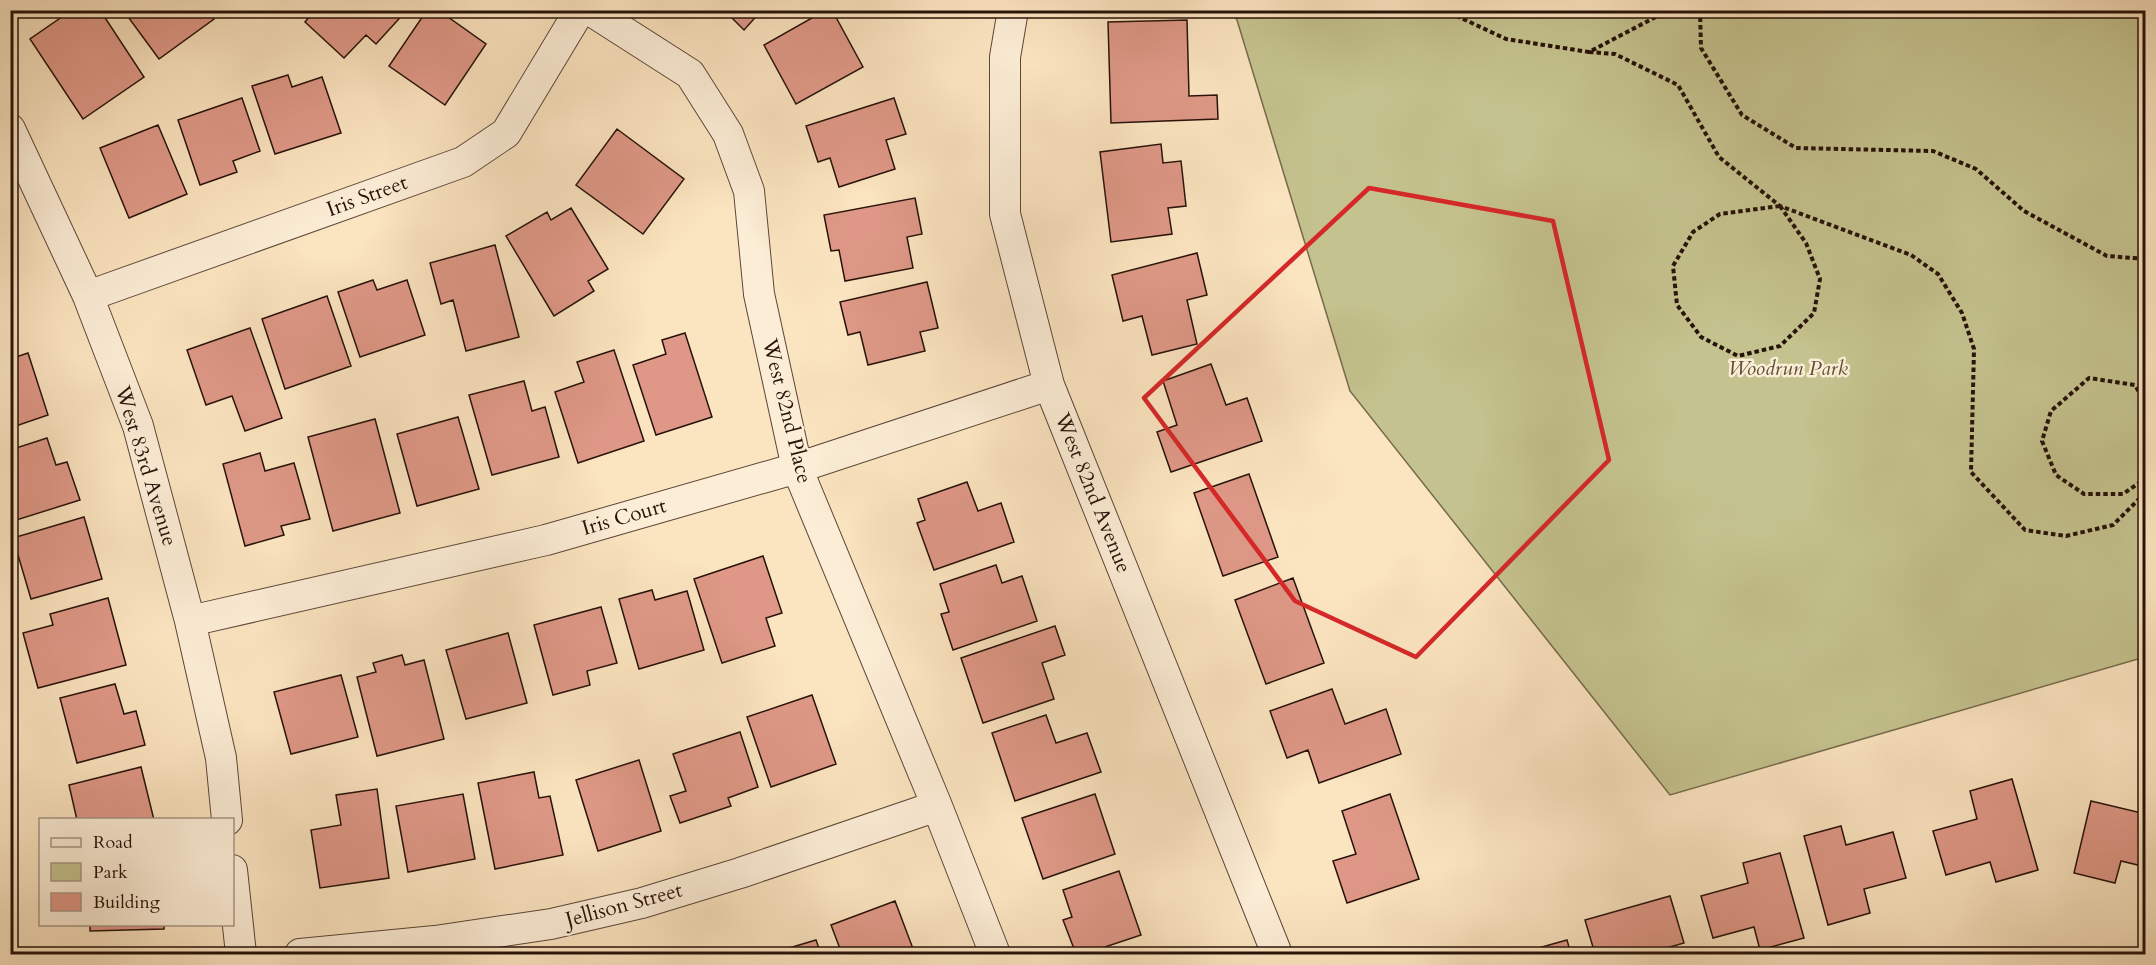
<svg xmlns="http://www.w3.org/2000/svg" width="2156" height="965" font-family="Cardo,serif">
  <rect width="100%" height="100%" fill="#fbe4c0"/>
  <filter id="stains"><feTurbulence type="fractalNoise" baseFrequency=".00333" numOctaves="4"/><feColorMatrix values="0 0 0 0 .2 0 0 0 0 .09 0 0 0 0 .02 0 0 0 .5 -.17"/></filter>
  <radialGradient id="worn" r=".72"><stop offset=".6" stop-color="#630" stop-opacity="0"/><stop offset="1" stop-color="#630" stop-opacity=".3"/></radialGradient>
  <path fill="#c4c28e" stroke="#766a4c" stroke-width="1.5" d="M1232 11H2145V657L1670 795 1350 391 1237 20Z"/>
  <path fill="#df9887" stroke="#271209" stroke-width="1.5" d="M72 10H100L144 77 83 119 30 39Z
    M123 10H208L214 19 159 59Z
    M315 10H407L376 44 366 35 344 58 305 22Z
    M427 10H438L486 44 445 105 389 66Z
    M724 10H762L744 30Z
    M826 10H832L863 67 796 104 764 45Z
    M1187 20 1189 96 1217 95 1218 119 1111 123 1108 22Z
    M288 75 292 87 322 77 341 133 275 154 252 86Z
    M242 98 260 151 233 161 237 172 200 185 178 120Z
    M894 98 906 134 886 140 895 169 839 187 830 158 818 162 806 126Z
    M158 125 187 194 129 218 100 148Z
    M617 129 684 179 643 234 576 185Z
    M1161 144 1163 163 1181 161 1186 206 1168 208 1172 234 1111 242 1100 152Z
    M915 198 922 234 907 237 913 268 845 281 839 250 831 251 824 215Z
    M571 208 608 269 588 281 594 291 554 316 506 236 547 212 551 220Z
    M495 245 519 337 466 351 453 300 441 304 430 263Z
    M1197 253 1207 295 1187 300 1197 344 1152 355 1142 316 1123 321 1112 275Z
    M373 280 377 290 407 280 425 335 360 357 338 292Z
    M927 282 938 328 920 332 925 351 868 365 860 332 848 335 840 302Z
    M327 296 351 366 285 389 262 319Z
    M250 328 282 418 245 431 232 396 206 405 187 350Z
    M685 333 712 417 656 435 633 365 666 354 662 340Z
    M614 350 644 441 578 463 555 392 584 382 577 362Z
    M28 353 48 415 10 428V359Z
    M1211 364 1226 405 1247 398 1262 441 1171 472 1157 432 1177 425 1163 381Z
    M524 381 532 411 545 407 559 457 492 475 469 395Z
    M458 417 479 489 417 506 397 434Z
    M375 419 400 513 333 531 308 437Z
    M47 438 56 465 67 462 80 500 10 522V450Z
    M260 453 265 471 294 463 310 519 281 526 284 535 245 546 223 464Z
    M1249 474 1278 557 1223 576 1194 493Z
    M967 482 978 511 1001 503 1014 542 934 570 917 523 925 520 918 499Z
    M84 517 102 579 31 599 13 538Z
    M763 556 782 613 766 618 775 646 722 663 694 579Z
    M996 565 1002 583 1022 576 1037 621 953 650 941 614 949 612 940 584Z
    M1293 578 1324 663 1266 684 1235 600Z
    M652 590 655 600 687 591 704 650 639 669 619 599Z
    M108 598 126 665 38 688 23 633 53 625 50 614Z
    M601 607 617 663 587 671 590 685 553 695 534 625Z
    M1055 626 1065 655 1042 663 1054 699 983 723 961 658Z
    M508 633 527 703 466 719 446 650Z
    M402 655 405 665 424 660 444 739 377 756 357 677 376 672 373 663Z
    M341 675 358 737 291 754 274 692Z
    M115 684 124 714 136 711 145 745 77 763 60 698Z
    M1332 689 1345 724 1386 709 1401 754 1319 783 1308 750 1287 758 1270 711Z
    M812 695 836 764 771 787 747 717Z
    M1046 715 1056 743 1087 733 1101 772 1015 801 992 733Z
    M740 732 758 787 728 798 731 806 680 823 670 796 686 791 673 754Z
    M639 760 661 831 598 851 576 780Z
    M141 767 154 820H77L69 785Z
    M534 772 539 798 550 796 563 855 495 869 478 783Z
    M2012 779 2038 870 1996 882 1990 862 1946 875 1933 831 1977 819 1970 791Z
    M377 789 389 878 320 888 311 830 341 825 336 795Z
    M463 794 475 859 408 872 396 806Z
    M1095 794 1115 854 1043 879 1022 818Z
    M1390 794 1419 879 1347 903 1333 861 1356 854 1342 811Z
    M2091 801 2146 814V867L2121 861 2115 883 2074 873Z
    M1841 826 1846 845 1893 832 1906 878 1864 889 1870 913 1828 925 1804 836Z
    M1780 853 1804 938 1760 950 1754 927 1713 938 1701 896 1748 883 1743 863Z
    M1119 871 1141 935 1084 954H1076L1063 920 1072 917 1063 890Z
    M1670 896 1684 943 1645 954H1595L1585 920Z
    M895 901 915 954H842L831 925Z
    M90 924H164V929L90 931Z
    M816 940 821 954H769Z
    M1567 940 1571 954H1517Z
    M1159 948 1161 954H1138Z
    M168 950 169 954H112Z"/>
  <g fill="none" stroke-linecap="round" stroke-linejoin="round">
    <g stroke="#5c4637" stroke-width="32">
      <path id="street" d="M590 10 690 74 728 134 749 191 759 294 797 468 937 806 995 954
        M1013 10 1005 57V214L1049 385 1277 954
        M10 129 88 296 138 426 190 621 221 758 227 820
        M88 296 463 162 506 133 580 10
        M190 621 546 540 797 468 1049 385
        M232 870 241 954
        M300 954 435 941 551 924 642 903 740 873 937 806"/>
    </g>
    <path stroke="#271209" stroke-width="4" stroke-dasharray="4.5 3" stroke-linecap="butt" d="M1451 10 1459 17 1506 39 1589 52 1669 10
      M1700 10 1701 48 1742 115 1796 148 1933 151 1976 169 2024 211 2107 256 2146 259
      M1589 52 1615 54 1678 85 1719 157 1780 206 1911 255 1938 274 1962 313 1974 349 1971 472 2025 530 2066 536 2113 525 2146 492
      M1780 206 1806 243 1820 279 1814 313 1780 346 1738 356 1701 337 1677 305 1673 266 1693 232 1720 214Z
      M2146 404 2135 385 2089 378 2051 411 2042 441 2056 475 2084 494H2123L2146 478"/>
    <use href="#street" stroke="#fcedd6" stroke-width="30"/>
  </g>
  <path fill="none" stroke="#d62828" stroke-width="4.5" stroke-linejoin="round" d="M1369 188 1553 221 1609 460 1416 657 1295 601 1144 398Z"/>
  <g text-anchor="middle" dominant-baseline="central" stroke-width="5" stroke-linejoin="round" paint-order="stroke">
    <g font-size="21" fill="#271209" stroke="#fcedd6">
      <text transform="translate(367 196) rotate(-20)">Iris Street</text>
      <text transform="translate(787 411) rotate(76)">West 82nd Place</text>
      <text transform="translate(146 466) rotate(73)">West 83rd Avenue</text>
      <text transform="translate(1093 493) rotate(68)">West 82nd Avenue</text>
      <text transform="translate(624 517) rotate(-16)">Iris Court</text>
      <text transform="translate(624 905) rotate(-15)">Jellison Street</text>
    </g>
    <g font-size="21" font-style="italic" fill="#5e5038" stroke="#fcedd6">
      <text x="1788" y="368">Woodrun Park</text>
    </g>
  </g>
  <rect width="2156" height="965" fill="none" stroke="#fbe4c0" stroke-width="36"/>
  <rect x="12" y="12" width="2132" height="941" fill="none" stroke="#271209" stroke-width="3"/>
  <rect x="18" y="18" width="2120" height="929" fill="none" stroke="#271209" stroke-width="1.5"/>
  <rect x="39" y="818" width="195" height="108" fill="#fcedd6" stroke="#a79584" stroke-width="1.5"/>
  <rect x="51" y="838" width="30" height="9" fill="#fcedd6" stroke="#a79584" stroke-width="1.5"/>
  <text x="93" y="848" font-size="18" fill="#271209">Road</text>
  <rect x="51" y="863" width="30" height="18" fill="#c4c28e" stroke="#a79584" stroke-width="1.5"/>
  <text x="93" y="878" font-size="18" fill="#271209">Park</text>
  <rect x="51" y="893" width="30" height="18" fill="#df9887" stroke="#a79584" stroke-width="1.5"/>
  <text x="93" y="908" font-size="18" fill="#271209">Building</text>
  <rect width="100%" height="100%" filter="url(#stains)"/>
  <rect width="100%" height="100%" fill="url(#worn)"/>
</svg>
